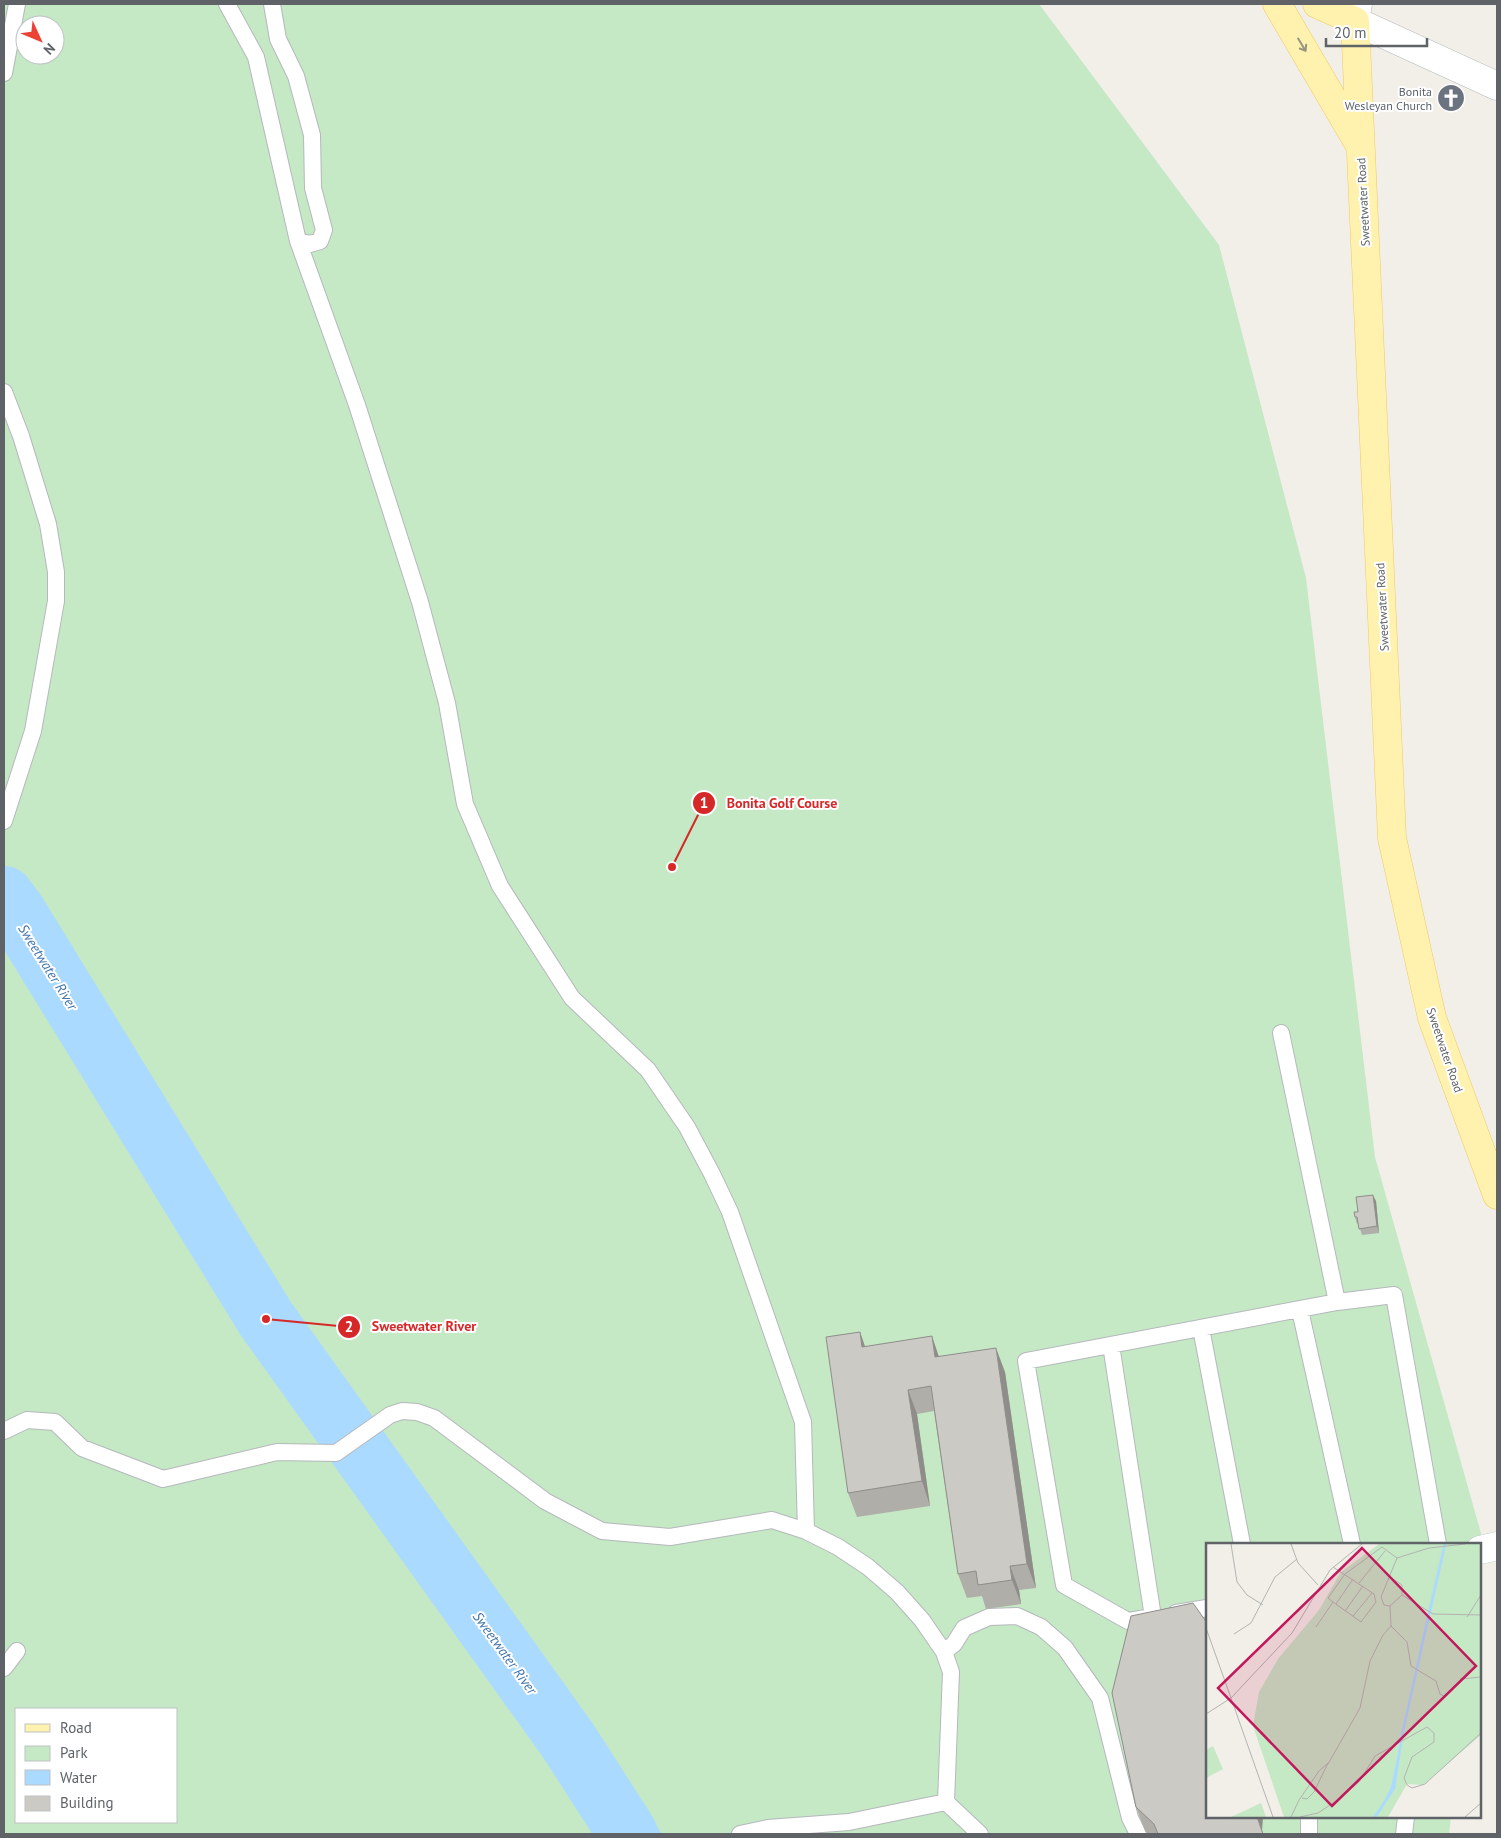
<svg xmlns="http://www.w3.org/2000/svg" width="1501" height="1838" font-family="'PT Sans',sans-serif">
  <rect width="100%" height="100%" fill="#f1efe8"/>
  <path fill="#c5e8c5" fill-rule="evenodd" d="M4 4H1039L1219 245 1306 578 1375 1157 1484 1544 1480 1580V1544H1207V1817H1451L1449 1834H4ZM25 25H55V55H25ZM16 1709H176V1822H16Z"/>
  <path fill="#aadaff" d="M4 868 139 1068 349 1396 633 1791 662 1834H646L611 1782 340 1405 131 1078 4 891Z"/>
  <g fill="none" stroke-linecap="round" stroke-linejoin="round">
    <path stroke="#aadaff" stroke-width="60" d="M4 896 16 912 266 1319 569 1742 628 1834"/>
    <g stroke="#b5b8bc" stroke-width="18">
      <path id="lane" d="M227 4 256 57 298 241 310 244 320 241 324 230 313 188 312 135 296 76 278 39 272 4
        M4 73 17 4
        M298 241 357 405 420 602 447 703 465 804 500 886 572 998 648 1070 687 1127 712 1174 730 1212 803 1422 806 1531
        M4 392 21 436 48 524 56 572V601L33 731 4 821
        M1281 1033 1337 1302 1394 1295 1438 1544
        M1300 1310 1352 1544
        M1201 1328 1242 1544
        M1111 1345 1153 1617
        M4 1431 27 1420 55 1422 82 1448 163 1479 277 1452 336 1453 390 1415 402 1411 417 1412 434 1418 545 1501 602 1531 670 1537 772 1520 806 1531 838 1547 868 1567 897 1592 922 1620 944 1652 951 1672 946 1802 980 1834
        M1176 1613 1207 1608
        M1150 1617 1128 1621 1064 1585 1026 1361 1337 1302
        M944 1652 954 1644 964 1628 989 1617 1017 1616 1041 1627 1065 1648 1100 1698 1130 1818 1138 1834
        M4 1668 17 1651
        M1309 1817V1834
        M740 1834 768 1828 849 1822 946 1802
        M1404 1834 1406 1817"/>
    </g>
    <g stroke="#b5b8bc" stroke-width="29">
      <path id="street" d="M1355 21 1497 86
        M1480 1550 1497 1546"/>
    </g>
    <g stroke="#b6babf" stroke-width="29">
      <path id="secondary" d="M1355 21 1358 4"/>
    </g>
    <g stroke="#f2c960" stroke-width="29">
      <path id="primary" d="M1277 4 1359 144
        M1317 4 1355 21 1392 838 1432 1018 1497 1195"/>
    </g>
    <use href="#lane" stroke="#fff" stroke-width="16"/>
    <use href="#street" stroke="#fff" stroke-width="28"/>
    <use href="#secondary" stroke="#fff" stroke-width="28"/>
    <use href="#primary" stroke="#fff2af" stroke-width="28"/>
  </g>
  <path fill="#afaea9" d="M1376 1201 1379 1233 1362 1235 1358 1223 1357 1224 1355 1217 1358 1212Z
    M860 1332 865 1346 939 1356 1005 1372 1036 1588 1019 1590 1021 1604 986 1609 982 1596 967 1598 958 1574 934 1411 917 1414 930 1506 857 1517 848 1493Z
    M1136 1807 1262 1831 1263 1834H1148L1145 1831Z"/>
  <path fill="#8f8d8a" d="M1373 1195 1376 1201 1379 1233 1377 1226Z
    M860 1332 868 1356 862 1347Z
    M932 1336 940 1360 935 1357Z
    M996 1348 1005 1372 1036 1588 1027 1564Z
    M908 1390 917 1414 930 1506 922 1481Z
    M1010 1566 1019 1590 1021 1604 1012 1580Z
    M1257 1817H1263L1262 1831 1263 1834Z"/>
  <path fill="#cccac5" stroke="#8f8d8a" d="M1373 1195 1377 1226 1359 1229 1357 1217H1355L1354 1212H1358L1356 1197Z
    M860 1332 862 1347 932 1336 935 1357 996 1348 1027 1564 1010 1566 1012 1580 978 1585 976 1571 958 1574 931 1386 908 1390 922 1481 848 1493 826 1337Z
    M1193 1603 1207 1623V1817H1257L1263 1834H1158L1154 1824 1136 1807 1112 1693 1131 1616Z"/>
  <defs><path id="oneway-shaft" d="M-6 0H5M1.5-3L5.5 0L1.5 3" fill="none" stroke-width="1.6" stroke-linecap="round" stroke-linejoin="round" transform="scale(1.25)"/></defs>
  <use stroke="#979581" href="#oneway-shaft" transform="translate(1302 45) rotate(59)"/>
  <defs>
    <g id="church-disc" transform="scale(1.4375)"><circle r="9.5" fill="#6b7280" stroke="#fff"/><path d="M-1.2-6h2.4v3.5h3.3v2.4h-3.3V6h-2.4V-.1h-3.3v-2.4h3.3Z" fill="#fff"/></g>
  </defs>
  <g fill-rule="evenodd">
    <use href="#church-disc" x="1451" y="98"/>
  </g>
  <g text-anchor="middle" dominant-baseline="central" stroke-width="4" stroke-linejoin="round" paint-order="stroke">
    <g font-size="12" fill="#5b616d" stroke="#fff" text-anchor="end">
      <text x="1432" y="91">Bonita<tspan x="1432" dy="14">Wesleyan Church</tspan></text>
    </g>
    <g font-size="12" fill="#5f6368" stroke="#fff">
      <text transform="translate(1363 202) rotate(-93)">Sweetwater Road</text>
      <text transform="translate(1382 607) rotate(-93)">Sweetwater Road</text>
      <text transform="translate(1445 1050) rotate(71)">Sweetwater Road</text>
    </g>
    <g font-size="14" font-style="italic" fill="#4174aa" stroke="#fff">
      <text transform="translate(48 967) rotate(58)">Sweetwater River</text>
      <text transform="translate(505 1653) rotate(54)">Sweetwater River</text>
    </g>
  </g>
  <g transform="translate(1206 1543)">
    <rect width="275" height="275" fill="#f1efe8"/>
    <path d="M173 1H275V192L217 242 201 241 182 274H78L47 183 53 149 72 116 113 67 135 29ZM7 203 17 226 0 235V207ZM55 260 60 274H25Z" fill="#c5e8c5"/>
    <path d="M236 1 187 244 175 265 165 274 175 264 185 244Z" fill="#aadaff"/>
    <path fill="none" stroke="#aadaff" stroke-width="2.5" d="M169 274 188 245 196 192 239 1"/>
    <path fill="none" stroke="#b3b3b1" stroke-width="1" d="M25 1 31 39 41 52 57 62M85 1 92 20 112 42M191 15 223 5 259 1M184 34 196 42V52L184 63 185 83 201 99 205 123 230 138 234 151 239 154M153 40 179 8M196 52 227 71 275 72M127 59 155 79 170 59 168 51 127 24M130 61 147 36M139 68 157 43M147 73 166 50M261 74 275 52M110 84 127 59 122 55 139 31 176 4 191 15 175 54 178 62 184 63M0 85 25 155M28 91 45 80 69 34 91 16M254 136 275 134M25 155 67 274M0 171 25 155 86 90 124 27 156 1M122 221 154 165 164 118 177 92 185 83M85 274 93 257 113 228 122 220 108 249 101 256 96 255M94 274 112 270 133 256 153 239 169 213 221 184 228 190V199L206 214 198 235 201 242 206 245 219 241 275 190M259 274 275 260"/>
    <path fill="#c2185b" fill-opacity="0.15" stroke="#c2185b" stroke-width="2.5" d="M156 5 270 123 126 263 12 145Z"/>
    <rect width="275" height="275" fill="none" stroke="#5f6368" stroke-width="2.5"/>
  </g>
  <path fill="none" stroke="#d62828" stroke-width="2" d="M672 867L704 803M266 1319L349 1327"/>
  <g fill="#d62828" stroke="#fff" stroke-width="2">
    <circle cx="672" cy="867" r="5"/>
    <circle cx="266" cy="1319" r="5"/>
    <circle cx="704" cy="803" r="12"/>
    <circle cx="349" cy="1327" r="12"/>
  </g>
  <g font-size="15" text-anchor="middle" font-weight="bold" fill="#fff">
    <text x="704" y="808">1</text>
    <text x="349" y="1332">2</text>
  </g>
  <g font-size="14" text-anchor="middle" font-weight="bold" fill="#d62828" stroke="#fff" stroke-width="4" stroke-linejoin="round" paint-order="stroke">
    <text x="782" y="808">Bonita Golf Course</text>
    <text x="424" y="1331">Sweetwater River</text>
  </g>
  <rect width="1501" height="1838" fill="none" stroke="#5f6368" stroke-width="10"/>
  <rect x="15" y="1708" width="162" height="115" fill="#ffffff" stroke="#bfc1c3"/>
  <rect x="25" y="1724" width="25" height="8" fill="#fff2af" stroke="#bfc1c3"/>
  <text x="60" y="1733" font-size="15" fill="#5f6368">Road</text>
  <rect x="25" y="1746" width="25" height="15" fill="#c5e8c5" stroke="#bfc1c3"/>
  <text x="60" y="1758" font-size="15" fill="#5f6368">Park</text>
  <rect x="25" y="1770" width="25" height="15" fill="#aadaff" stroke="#bfc1c3"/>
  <text x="60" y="1783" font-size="15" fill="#5f6368">Water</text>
  <rect x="25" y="1796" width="25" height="15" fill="#cccac5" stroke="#bfc1c3"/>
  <text x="60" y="1808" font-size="15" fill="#5f6368">Building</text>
  <g transform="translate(40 40) rotate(134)"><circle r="24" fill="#ffffff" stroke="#bfc1c3"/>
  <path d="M0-4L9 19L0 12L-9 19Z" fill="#ea4335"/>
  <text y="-8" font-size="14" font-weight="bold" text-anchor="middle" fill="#5f6368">N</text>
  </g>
  <path d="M1326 38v8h101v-8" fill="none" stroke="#5f6368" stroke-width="2.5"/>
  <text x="1334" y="38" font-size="15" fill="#5f6368" stroke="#ffffff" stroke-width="4" paint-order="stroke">20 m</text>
</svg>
